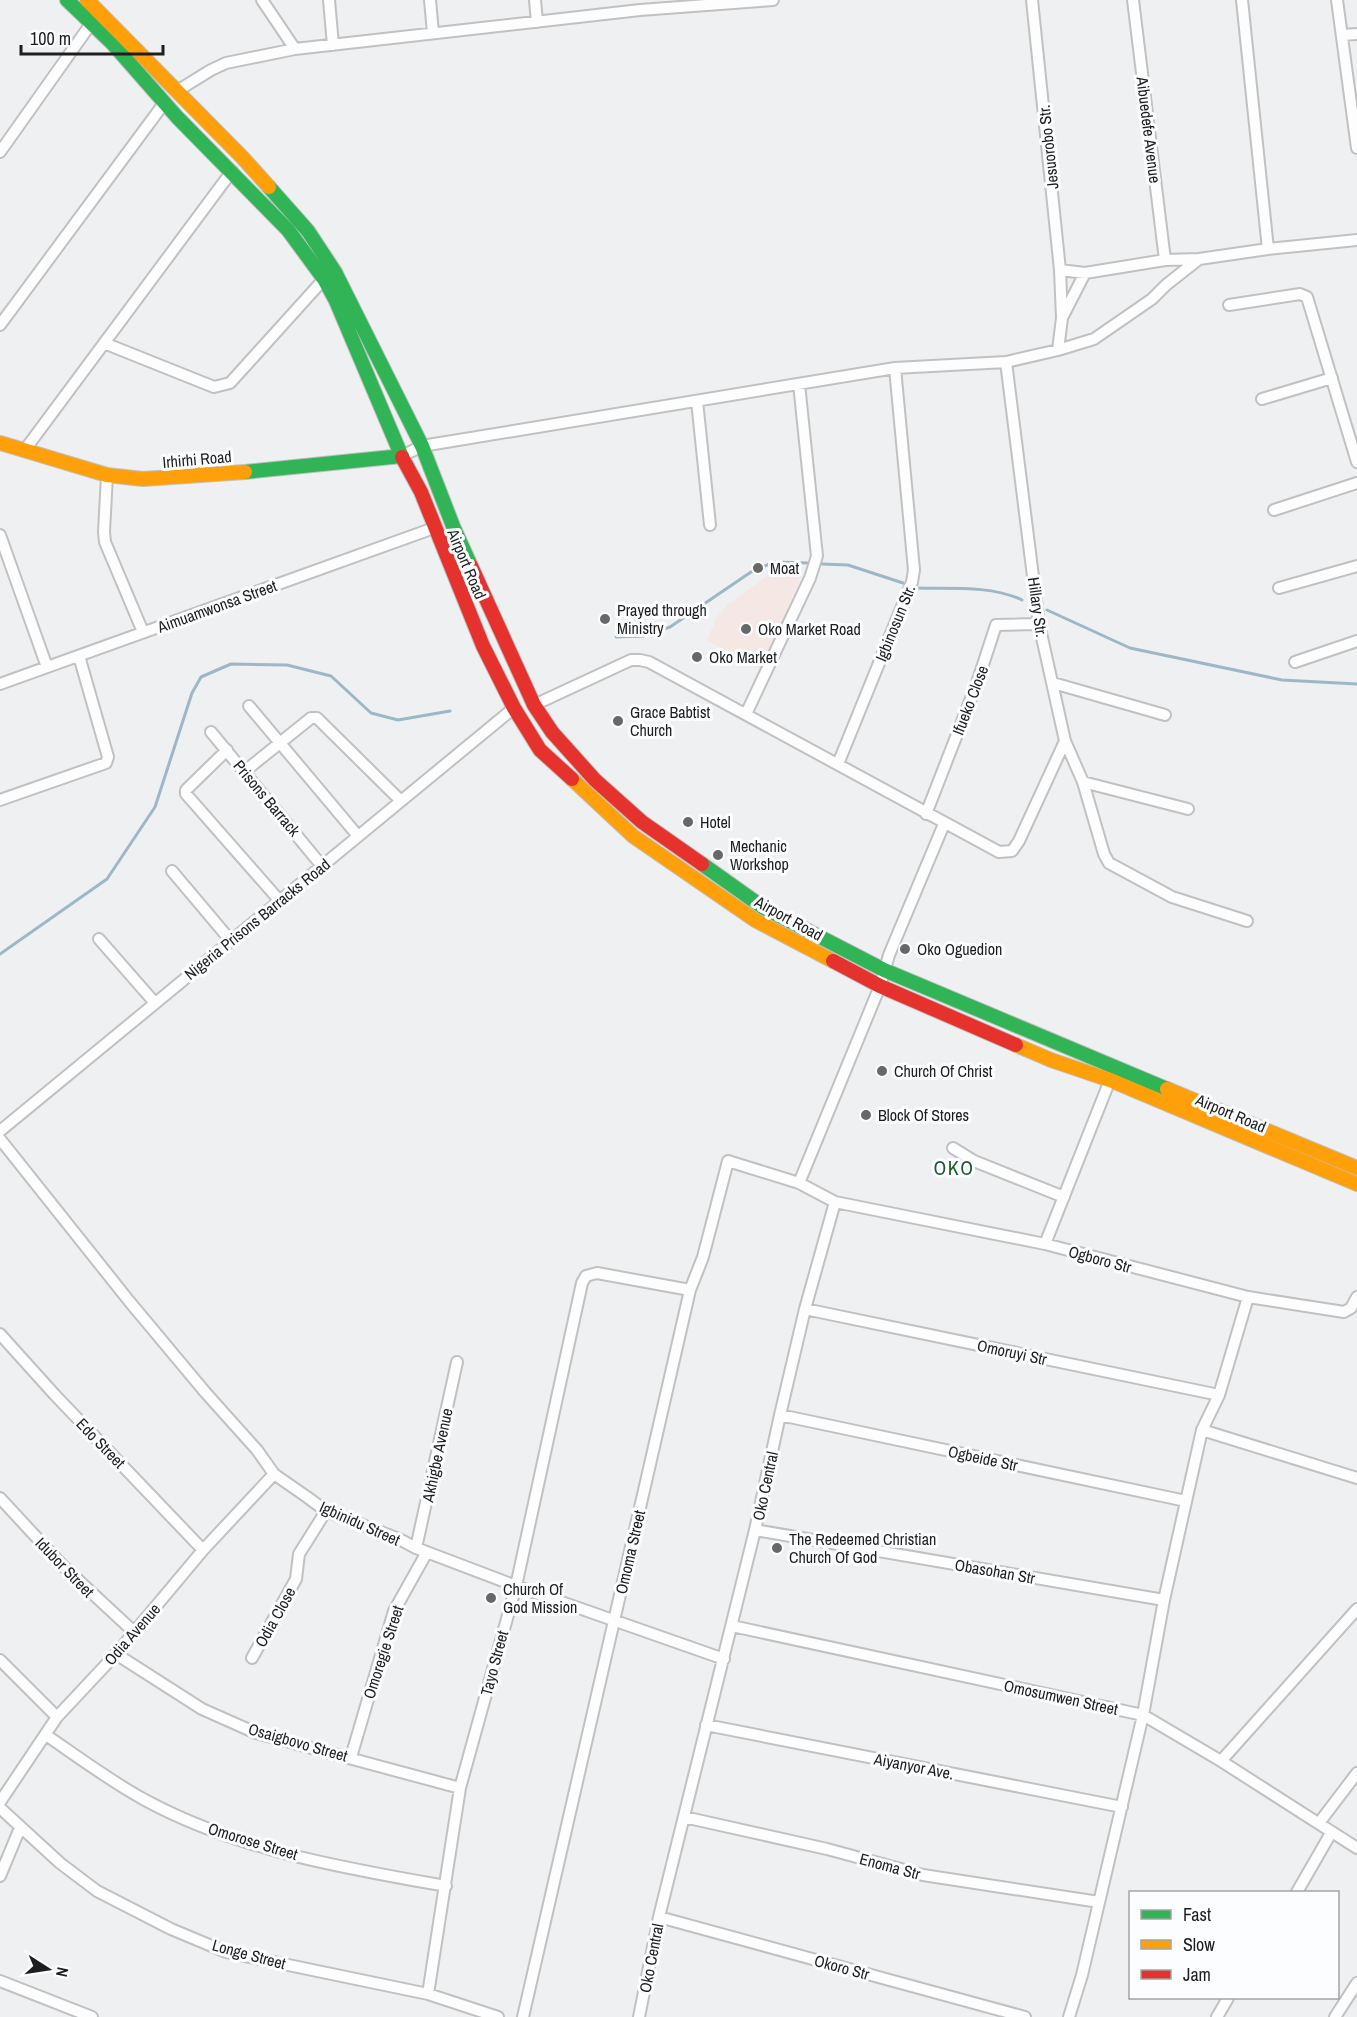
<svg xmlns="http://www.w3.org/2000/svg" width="1357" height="2017" font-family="'Archivo Narrow',sans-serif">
  <rect width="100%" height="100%" fill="#eff0f1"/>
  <path fill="#f4e7e4" d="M773 572 802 574 762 671 707 640 717 617 727 605Z"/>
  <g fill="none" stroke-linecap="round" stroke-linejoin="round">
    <path stroke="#9cb8c6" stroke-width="3" d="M822 564 848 565 903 583
      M916 588C950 589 990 585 1022 600
      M1047 610 1130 648 1282 680 1357 684
      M616 637 643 636 670 627 751 572 774 562 807 563
      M0 954 107 879 155 807 192 693 201 677 231 664 287 665 331 676 371 713 398 720 450 711"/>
    <g stroke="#c0c1c2" stroke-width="14">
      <path id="street" d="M262 0 295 49
        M329 0 333 45
        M430 0 433 33
        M535 0 537 22
        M1032 0 1060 270 1062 318 1058 350
        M1133 0 1165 260
        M1242 0 1268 249
        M1337 0 1357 148
        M1342 35 1357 34
        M177 91 211 70 226 63 295 49 640 10 773 0
        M0 152 95 18
        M1060 270 1085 273 1165 260 1199 259 1268 249 1357 240
        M1229 305 1300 294 1307 297 1357 462
        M1063 316 1085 273
        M0 325 165 102
        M104 343 214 387 230 383 324 279
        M1262 399 1332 378
        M697 401 710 525
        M24 451 232 171
        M402 456 422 446 895 368 1006 362 1058 350 1094 339 1152 299 1166 285 1199 259
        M107 475 104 532 105 542 143 632
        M1274 510 1357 483
        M0 535 47 667
        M1279 588 1357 566
        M1295 662 1357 641
        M1053 683 1165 715
        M0 684 434 528
        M534 705 631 660H640L649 662 999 852 1012 851 1019 841 1065 741 1039 624 1006 362
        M249 706 358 836
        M746 714 810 578 817 556 799 384
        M211 732 322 866
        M1065 741 1083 782 1104 854 1109 863 1172 897 1247 921
        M227 750 186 790V794L279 900
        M838 764 912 582 914 570 895 368
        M245 771 311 718H317L401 801
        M1083 782 1188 809
        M0 800 106 763 108 757 79 656
        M926 814 977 683 996 625 1039 624
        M172 871 231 941
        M99 939 155 1003
        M0 1131 514 708
        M0 1139 129 1301 205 1392 257 1450 274 1474 307 1497 326 1511 399 1539 416 1548 516 1586 724 1659
        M953 1148 974 1161 1064 1197
        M799 1183 880 986 889 955 944 824
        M1045 1244 1110 1080
        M805 1309 1219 1395
        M0 1334 54 1394 203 1550
        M780 1415 1186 1501
        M1202 1430 1357 1478
        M0 1498 63 1566 134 1632
        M755 1530 1164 1600
        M416 1548 457 1362
        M732 1626 1143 1715 1221 1761 1357 1848
        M116 1654 202 1709 256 1733 460 1788
        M252 1658 296 1579 299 1554 326 1511
        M0 1660 57 1717
        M706 1725 1122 1807
        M46 1735C78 1757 110 1781 145 1800 237 1850 343 1868 446 1886
        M351 1757 394 1611 427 1552
        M1221 1761 1357 1609
        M0 1802 57 1717 116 1654 203 1550 274 1474
        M0 1808 60 1863 97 1891 171 1929 226 1952 428 1994 498 2017
        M684 1817 827 1849 923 1875 1099 1902
        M1319 1823 1357 1773
        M0 1876 20 1828
        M1297 1892 1331 1833
        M659 1917 1025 2017
        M0 1981 92 2017
        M428 1994 460 1788 516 1586 582 1283 586 1276 597 1273 690 1290
        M523 2017 690 1290 703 1257 728 1161 799 1183 835 1202 1045 1244 1248 1297 1344 1312 1351 1308 1357 1297
        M639 2017 659 1917 755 1530 780 1415 805 1309 835 1202
        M1069 2017 1082 1975 1143 1715 1164 1600 1202 1430 1219 1395 1248 1297
        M1217 2017 1228 1998
        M1335 2017 1357 1983"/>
    </g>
    <g stroke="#c0c1c2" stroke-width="16">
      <path id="fast" d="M67 0 112 43 177 117 288 230 324 279 336 301 402 457
        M269 187 308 231 335 272 422 446 453 526 471 566
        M245 472 402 456
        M702 864 764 908 884 970 1167 1089"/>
    </g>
    <g stroke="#c0c1c2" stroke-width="16">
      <path id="slow" d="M87 0 242 157 269 187
        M0 443 107 475 143 479 245 472
        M572 779 633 836 755 920 833 961
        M1016 1045 1051 1060 1110 1080 1357 1184
        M1167 1089 1357 1168"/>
    </g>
    <g stroke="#c0c1c2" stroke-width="16">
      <path id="jam" d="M402 457 421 492 483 646 514 708 540 750 572 779
        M471 566 534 705 552 732 595 780 642 822 702 864
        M833 961 880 986 1016 1045"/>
    </g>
    <use href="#street" stroke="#fdfdfd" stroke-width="10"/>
    <use href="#fast" stroke="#30b455" stroke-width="14"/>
    <use href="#slow" stroke="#ff9f0a" stroke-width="14"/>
    <use href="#jam" stroke="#e5322d" stroke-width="14"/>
  </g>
  <g fill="#676868" stroke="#fcfdff" stroke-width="2">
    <circle cx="758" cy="568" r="6"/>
    <circle cx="605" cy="619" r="6"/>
    <circle cx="746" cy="629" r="6"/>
    <circle cx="697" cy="657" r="6"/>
    <circle cx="618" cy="721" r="6"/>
    <circle cx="688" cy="822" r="6"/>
    <circle cx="718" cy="855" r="6"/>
    <circle cx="905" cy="949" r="6"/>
    <circle cx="882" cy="1071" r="6"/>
    <circle cx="866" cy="1115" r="6"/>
    <circle cx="777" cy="1548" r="6"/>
    <circle cx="491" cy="1598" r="6"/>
  </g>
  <g text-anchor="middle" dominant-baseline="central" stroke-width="6" stroke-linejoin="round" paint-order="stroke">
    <g font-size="16" fill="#1e1e1f" stroke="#fcfdff">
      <text transform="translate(1149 130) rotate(83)">Aibuedefe Avenue</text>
      <text transform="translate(1048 147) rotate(-96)">Jesuorobo Str.</text>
      <text transform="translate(197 459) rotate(-5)">Irhirhi Road</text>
      <text transform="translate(467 564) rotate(67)">Airport Road</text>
      <text transform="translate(217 606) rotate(-20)">Aimuamwonsa Street</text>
      <text transform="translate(1038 607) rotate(82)">Hillary Str.</text>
      <text transform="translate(895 623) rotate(-68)">Igbinosun Str.</text>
      <text transform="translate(970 700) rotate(-69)">Ifueko Close</text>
      <text transform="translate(267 798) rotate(50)">Prisons Barrack</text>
      <text transform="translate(789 918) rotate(29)">Airport Road</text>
      <text transform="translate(257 919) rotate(-39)">Nigeria Prisons Barracks Road</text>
      <text transform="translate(1231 1113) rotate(23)">Airport Road</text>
      <text transform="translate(1100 1259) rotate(15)">Ogboro Str</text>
      <text transform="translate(1012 1352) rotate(12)">Omoruyi Str</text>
      <text transform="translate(101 1443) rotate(46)">Edo Street</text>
      <text transform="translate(437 1455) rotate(-78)">Akhigbe Avenue</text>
      <text transform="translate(983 1458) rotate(12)">Ogbeide Str</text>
      <text transform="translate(765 1486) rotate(-78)">Oko Central</text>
      <text transform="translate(360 1523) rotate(24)">Igbinidu Street</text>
      <text transform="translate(630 1552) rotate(-77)">Omoma Street</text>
      <text transform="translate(65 1567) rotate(46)">Idubor Street</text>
      <text transform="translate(995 1571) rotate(10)">Obasohan Str</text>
      <text transform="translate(275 1617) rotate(-61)">Odia Close</text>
      <text transform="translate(132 1634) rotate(-49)">Odia Avenue</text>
      <text transform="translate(383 1652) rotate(-72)">Omoregie Street</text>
      <text transform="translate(494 1663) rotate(-75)">Tayo Street</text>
      <text transform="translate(1061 1697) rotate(12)">Omosumwen Street</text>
      <text transform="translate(298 1742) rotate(16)">Osaigbovo Street</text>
      <text transform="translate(914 1766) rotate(11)">Aiyanyor Ave.</text>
      <text transform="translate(253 1841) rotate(17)">Omorose Street</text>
      <text transform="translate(890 1866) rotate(15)">Enoma Str</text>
      <text transform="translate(249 1954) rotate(15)">Longe Street</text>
      <text transform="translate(651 1958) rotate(-79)">Oko Central</text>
      <text transform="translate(842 1967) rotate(15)">Okoro Str</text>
    </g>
    <g font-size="16" fill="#1e1e1f" stroke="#fcfdff" text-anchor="start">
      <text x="770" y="568">Moat</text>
      <text x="617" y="610">Prayed through<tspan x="617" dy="18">Ministry</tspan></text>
      <text x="758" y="629">Oko Market Road</text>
      <text x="709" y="657">Oko Market</text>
      <text x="630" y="712">Grace Babtist<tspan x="630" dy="18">Church</tspan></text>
      <text x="700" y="822">Hotel</text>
      <text x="730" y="846">Mechanic<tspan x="730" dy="18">Workshop</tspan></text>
      <text x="917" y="949">Oko Oguedion</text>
      <text x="894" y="1071">Church Of Christ</text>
      <text x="878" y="1115">Block Of Stores</text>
      <text x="789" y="1539">The Redeemed Christian<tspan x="789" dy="18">Church Of God</tspan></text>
      <text x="503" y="1589">Church Of<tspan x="503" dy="18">God Mission</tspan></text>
    </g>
    <g font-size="20" letter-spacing="1.5" fill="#1d5a29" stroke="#fcfdff">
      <text x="954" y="1167">OKO</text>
    </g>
  </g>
  <rect x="1129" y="1891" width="210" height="108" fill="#fcfdff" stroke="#a3a4a5" stroke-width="1.5"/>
  <rect x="1141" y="1910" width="30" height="9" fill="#30b455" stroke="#a3a4a5" stroke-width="1.5"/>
  <text x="1183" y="1921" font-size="18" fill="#1e1e1f">Fast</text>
  <rect x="1141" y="1940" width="30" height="9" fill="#ff9f0a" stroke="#a3a4a5" stroke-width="1.5"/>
  <text x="1183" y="1951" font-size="18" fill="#1e1e1f">Slow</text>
  <rect x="1141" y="1970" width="30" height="9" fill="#e5322d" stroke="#a3a4a5" stroke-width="1.5"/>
  <text x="1183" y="1981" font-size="18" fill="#1e1e1f">Jam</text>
  <g transform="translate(48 1969) rotate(102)" stroke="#fcfdff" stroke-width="4.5" paint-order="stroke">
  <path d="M0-4.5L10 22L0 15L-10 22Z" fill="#1e1e1f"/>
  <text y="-9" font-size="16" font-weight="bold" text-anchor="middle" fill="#1e1e1f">N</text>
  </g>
  <path d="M21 45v9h142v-9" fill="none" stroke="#1e1e1f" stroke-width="3"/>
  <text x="30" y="45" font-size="18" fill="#1e1e1f" stroke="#fcfdff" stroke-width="4.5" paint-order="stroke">100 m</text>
</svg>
